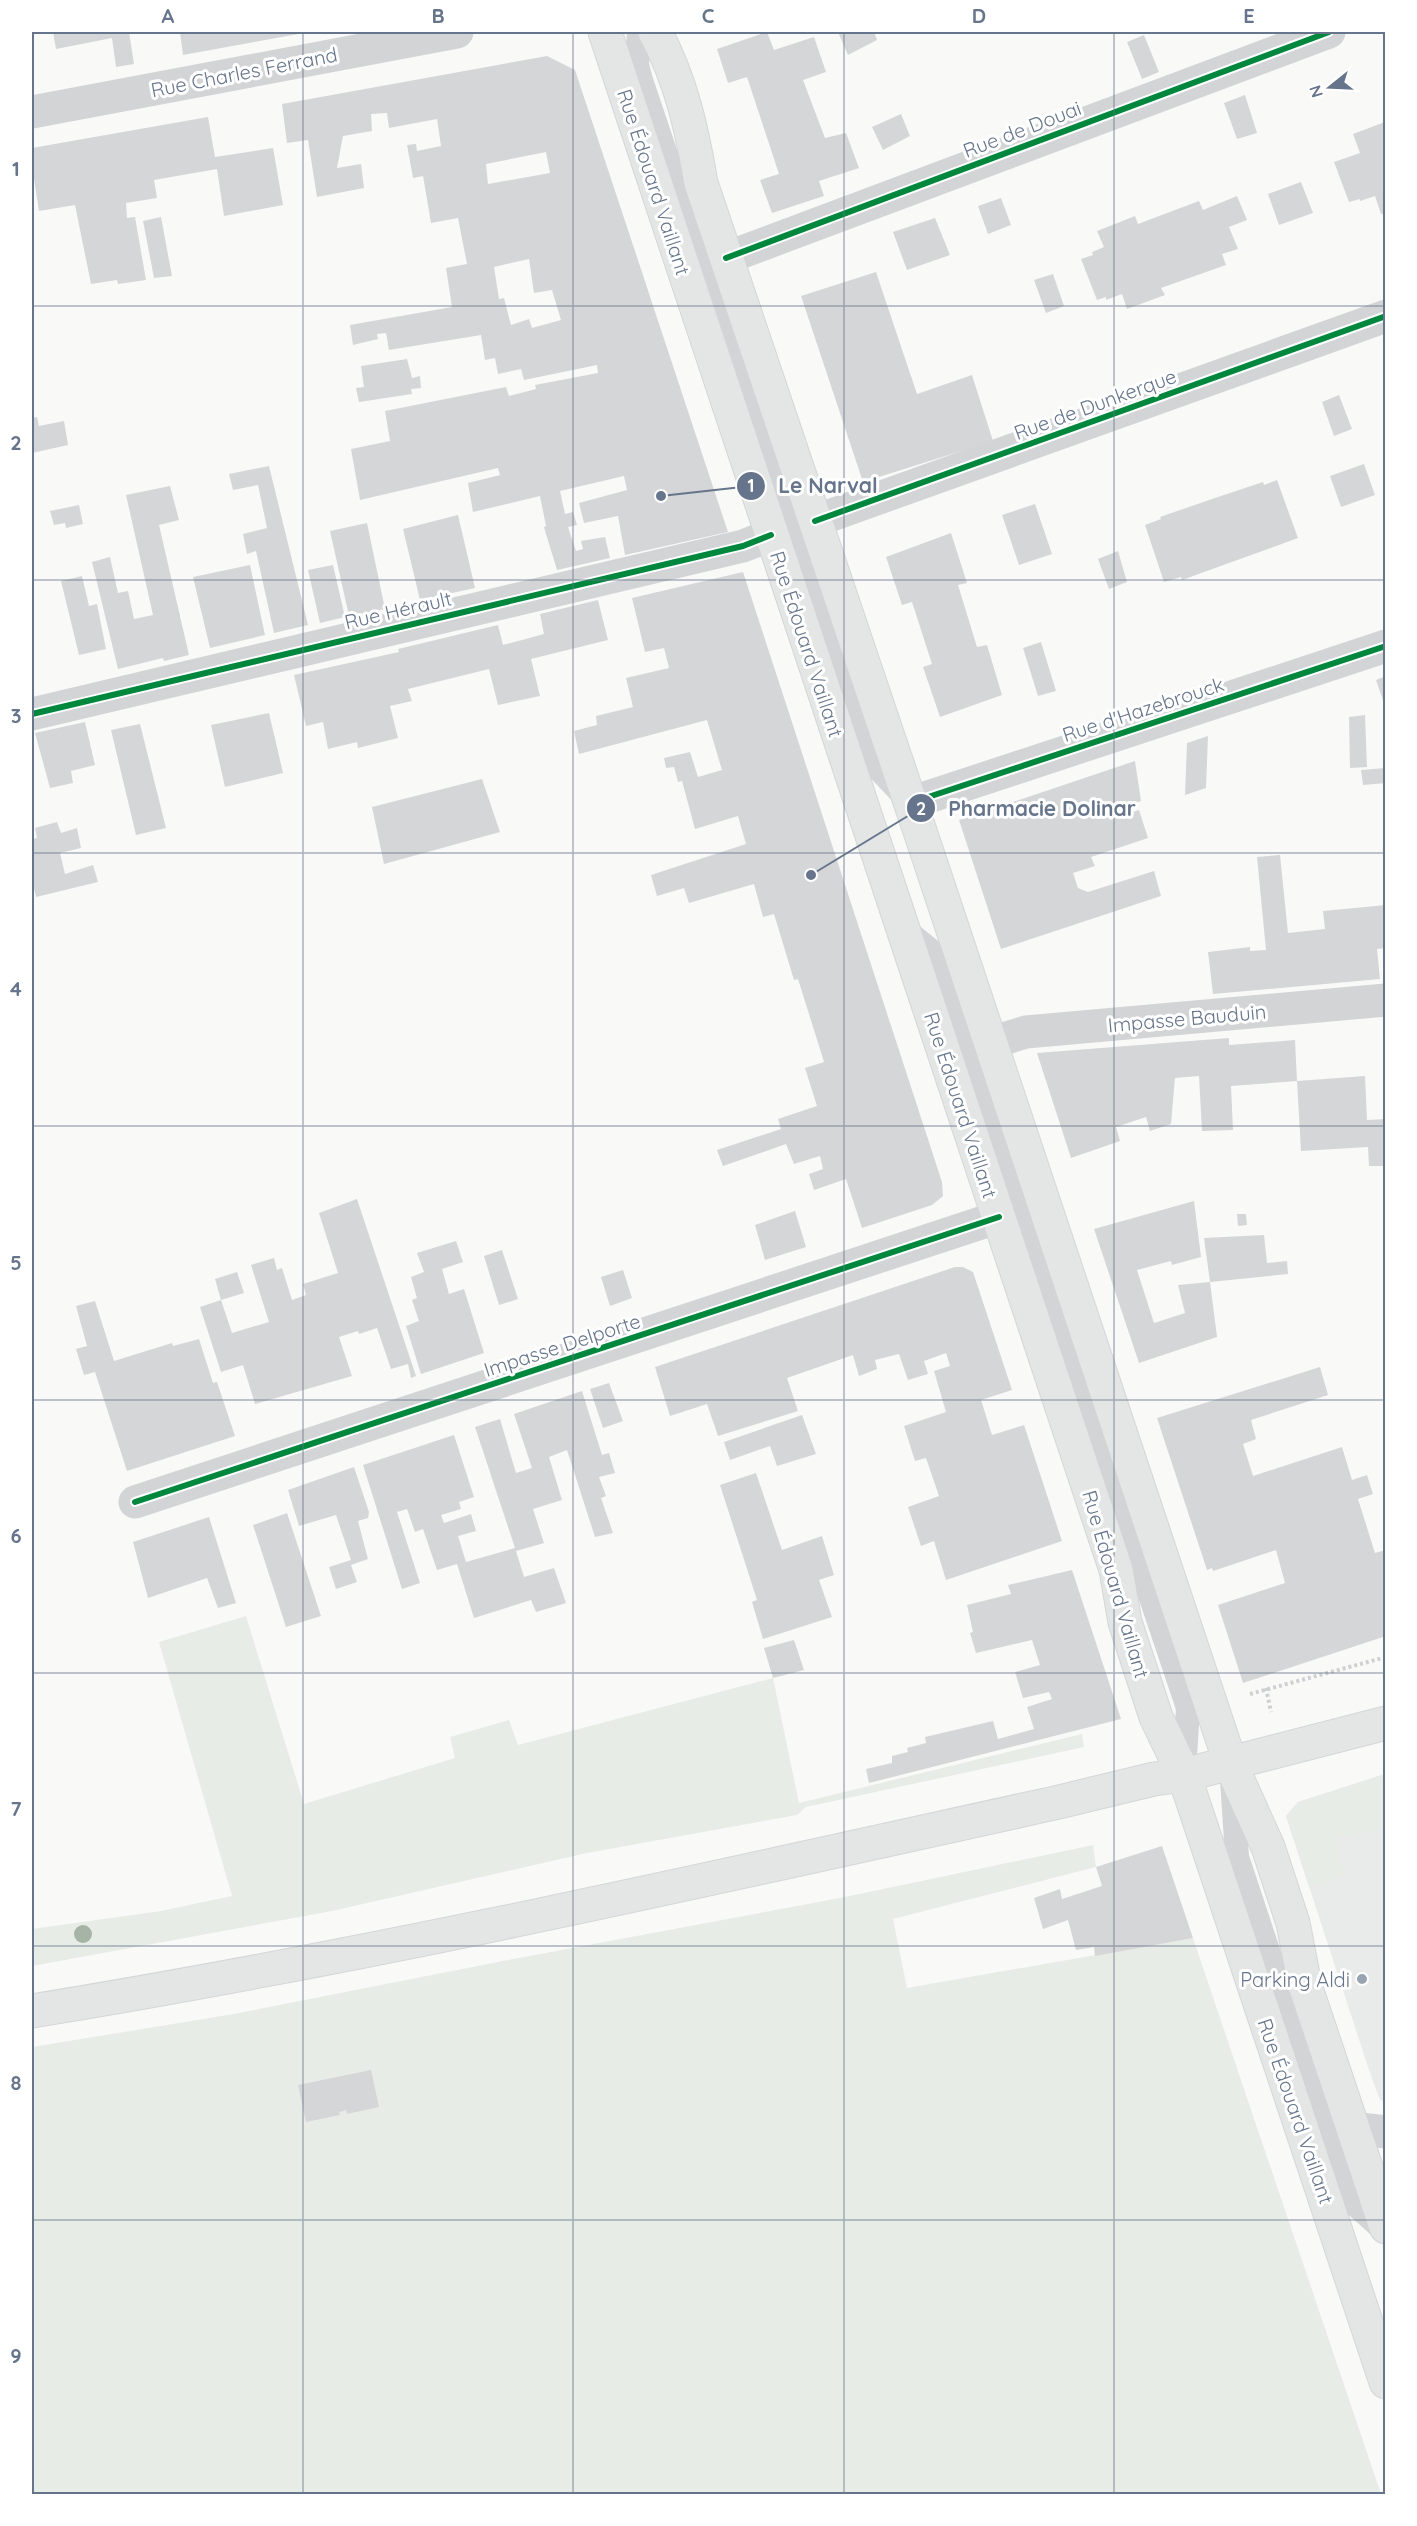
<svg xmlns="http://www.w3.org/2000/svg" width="1417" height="2526" font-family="Quicksand,sans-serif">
  <rect width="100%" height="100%" fill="#f9f9f8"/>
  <path fill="#e9eaea" d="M1385 1774V2101L1380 2100 1369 2070 1286 1816 1298 1802Z"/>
  <path fill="#e8ece6" d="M246 1616 304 1804 455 1758 450 1737 509 1720 518 1745 773 1678 799 1803 1082 1734 1084 1747 806 1807 797 1815 587 1853 332 1911 32 1966V1929L161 1911 232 1896 159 1642Z
    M1385 1774V1829L1339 1838 1345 1876 1309 1887 1286 1816 1298 1802Z
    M1093 1845 1096 1867 893 1919 907 1988 1193 1938 1381 2494H32V2047L234 2014 503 1961 840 1898Z"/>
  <path fill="#d5d6d7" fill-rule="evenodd" d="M53 32H129L134 64 116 67 112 38 56 49Z
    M180 32H304V33L183 55Z
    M767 32 774 50 814 37 826 72 803 80 825 138 846 133 859 168 819 181 824 196 772 213 760 180 779 174 747 77 728 83 717 49Z
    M838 32H874L877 40 848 55Z
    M1144 35 1159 72 1142 79 1127 42Z
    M547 56 575 70 728 532 625 555 618 516 584 523 579 503 627 490 624 476 560 491 565 514 573 512 577 525 568 527 576 551 583 549 581 541 605 537 610 558 557 570 546 534 544 527 546 526 540 496 473 512 468 483 500 475 498 468 360 500 351 449 390 441 385 411 506 387 509 396 536 389 535 385 598 373 597 365 524 380 521 369 498 374 495 358 485 360 481 335 389 350 386 333 377 334 378 339 353 345 350 325 452 307 446 268 467 264 458 218 431 223 423 176 413 178 407 145 416 144 417 151 441 146 437 119 389 128 387 113 371 114 372 131 343 136 337 168 361 164 364 188 317 197 308 140 287 143 282 104ZM546 152 550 173 488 184 486 164ZM529 259 534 293 552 290 561 320 532 328 529 319 511 325 504 298 499 299 494 267Z
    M1245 95 1257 133 1237 139 1224 103Z
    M901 114 910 136 883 150 872 127Z
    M208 117 215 157 273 148 283 205 224 216 217 169 154 180 157 198 126 203 127 218 135 217 146 280 118 284 117 280 91 284 75 205 39 211 32 166V148Z
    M1385 122 1386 213 1381 214 1375 196 1360 201V199L1349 202 1334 162 1360 153 1353 134Z
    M1301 182 1313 213 1279 225 1268 194Z
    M1237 196 1247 220 1229 227 1238 249 1222 254 1226 265 1161 288 1165 295 1127 309 1122 294 1106 300V297L1097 300 1081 259 1093 255 1092 252 1104 247 1097 231 1135 216 1138 224 1199 201 1203 210Z
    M1001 198 1011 225 988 234 978 206Z
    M161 217 172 276 154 278 143 221Z
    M935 218 950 255 907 270 893 232Z
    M876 272 917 394 972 375 993 441 863 482 801 296Z
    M1053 274 1064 306 1046 313 1034 280Z
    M407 359 412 378 420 376 421 388 411 389 412 394 359 402 356 388 364 387 361 366Z
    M1339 395 1352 429 1334 436 1322 402Z
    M37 417 39 426 64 421 68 445 32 453V418Z
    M1364 464 1375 495 1341 507 1330 476Z
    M269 466 308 625 274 633 256 551 247 554 243 534 267 528 258 485 233 490 229 474Z
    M1277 480 1298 538 1182 580 1181 577 1164 582 1145 525 1161 519 1160 517 1212 499 1263 482 1264 485Z
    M170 486 179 520 159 525 189 655 164 661 163 658 118 669 92 562 110 557 118 593 128 591 134 619 153 615 126 495Z
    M1035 504 1052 554 1019 565 1002 515Z
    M79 505 83 524 66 528 65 523 54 525 50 511Z
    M458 515 475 588 420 600 403 529Z
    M367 523 385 609 349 616 330 531Z
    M951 533 967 583 958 585 977 647 987 645 1002 695 940 717 923 667 932 664 912 602 902 605 886 557Z
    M1118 551 1127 582 1109 589 1098 559Z
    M250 565 265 635 210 648 193 577Z
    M333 565 345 617 320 623 308 570Z
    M743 572 942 1182 943 1196 932 1205 862 1228 846 1179 814 1190 809 1174 823 1169 820 1156 794 1164 786 1144 723 1166 717 1150 781 1129 778 1119 817 1106 805 1068 824 1062 798 979 794 980 774 914 763 917 754 884 689 903 684 888 657 896 651 875 746 844 738 816 695 829 682 781 678 782 674 767 666 768 664 758 690 752 698 777 722 770 707 720 579 754 574 731 597 725 596 716 633 707 626 678 669 668 664 648 645 652 632 598Z
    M82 576 89 606 97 604 106 649 79 655 61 581Z
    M598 600 608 640 531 659 540 696 498 705 489 669 408 689 412 701 390 706 398 738 358 748 357 742 328 749 323 722 306 726 294 675 399 652 398 649 498 625 503 645 544 634 540 614Z
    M1041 642 1056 691 1038 696 1023 648Z
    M1386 676V706H1385L1376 680Z
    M269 713 283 773 225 787 211 725Z
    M1365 715 1367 767 1350 768 1349 717Z
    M85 722 95 765 71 771 73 783 50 788 35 733Z
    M140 724 166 828 136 835 111 730Z
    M1208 736 1206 788 1185 795 1187 743Z
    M1135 761 1141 801 1108 812 1110 820 1139 810 1148 838 1091 857 1095 866 1073 873 1078 888 1088 892 1154 871 1161 896 1001 949 959 820Z
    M1386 768V783L1363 785 1361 770Z
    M482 779 500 832 384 864 372 807Z
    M57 822 61 833 77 828 81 848 60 853 65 874 93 865 98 882 36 897 32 879V839L37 838 35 828Z
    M1280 855 1288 933 1325 929 1323 911 1386 905V948L1377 949 1380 979 1213 994 1208 952 1250 947V951L1266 950 1257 857Z
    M1229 1038V1045L1295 1040 1297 1081 1231 1086 1233 1130 1202 1131 1199 1076 1175 1078 1171 1124 1150 1131 1146 1117 1116 1127 1120 1141 1071 1158 1037 1053Z
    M1365 1076 1367 1120 1386 1119V1166H1369L1368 1147 1301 1151 1297 1081Z
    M357 1199 416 1376 411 1378 408 1364 391 1369 377 1328 359 1334 358 1331 339 1337 352 1376 255 1404 243 1365 221 1372 200 1307 221 1300 232 1333 269 1322 251 1265 274 1258 277 1270 282 1268 292 1300 306 1295 303 1284 338 1273 319 1213Z
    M1194 1201 1201 1257 1172 1265 1171 1261 1137 1270 1154 1323 1185 1313 1178 1285 1210 1282 1217 1337 1139 1363 1094 1229Z
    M795 1211 806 1247 765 1260 755 1225Z
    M1237 1214H1246L1247 1225 1238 1226Z
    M1264 1235 1267 1263 1287 1261 1288 1274 1210 1282 1204 1238Z
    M456 1241 463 1262 442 1269 449 1294 464 1289 484 1353 421 1374 406 1326 419 1321 412 1300 417 1298 411 1277 424 1272 417 1253Z
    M502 1250 518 1299 499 1305 484 1256Z
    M955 1267H963L973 1272 1012 1390 981 1400 992 1435 1024 1425 1062 1541 946 1580 934 1541 921 1546 908 1507 939 1496 926 1458 915 1461 904 1426 946 1412 934 1371 950 1366 946 1353 924 1361 928 1374 908 1380 899 1354 875 1360 877 1369 859 1376 853 1355 787 1378 798 1411 718 1436 707 1404 670 1416 655 1367Z
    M623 1270 632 1298 610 1306 601 1277Z
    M237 1272 244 1293 221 1300 215 1279Z
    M95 1301 114 1361 172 1343 173 1346 199 1339 213 1383 217 1382 235 1436 127 1471 95 1372 84 1375 76 1349 87 1346 76 1306Z
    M1320 1367 1328 1395 1251 1420 1256 1439 1243 1444 1253 1476 1342 1447 1352 1480 1367 1475 1373 1494 1358 1499 1375 1553 1386 1550V1636L1243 1683 1218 1605 1285 1583 1276 1550 1213 1571 1212 1568 1207 1570 1157 1418Z
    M609 1383 623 1421 603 1428 590 1389Z
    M582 1391 602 1455 609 1453 615 1473 599 1477 606 1496 601 1498 613 1533 595 1537 567 1450 549 1457 562 1500 533 1509 544 1543 516 1551 524 1577 554 1568 566 1603 536 1612 531 1600 474 1618 457 1564 437 1570 423 1529 415 1532 407 1509 397 1512 420 1583 402 1589 363 1465 454 1435 474 1497 459 1502 461 1509 441 1515 444 1523 471 1514 476 1531 458 1536 466 1562 515 1548 475 1427 500 1419 516 1473 532 1468 514 1414Z
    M802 1415 816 1454 777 1466 770 1446 730 1460 724 1442Z
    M354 1467 369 1512 368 1518 358 1521 368 1559 351 1565 357 1582 336 1589 329 1567 351 1560 336 1515 299 1526 288 1490Z
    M756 1473 782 1550 822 1536 834 1575 819 1580 832 1617 763 1639 752 1602 757 1600 720 1485Z
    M287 1513 321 1616 286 1627 253 1525Z
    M209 1517 236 1603 218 1608 207 1578 148 1598 133 1542Z
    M1072 1570 1121 1719 869 1783 866 1769 892 1763V1756L908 1752 907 1748 926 1743 925 1737 993 1721 998 1739 1034 1729 1027 1707 1052 1699 1049 1692 1023 1698 1015 1672 1040 1665 1032 1640 976 1653 970 1633 973 1632 967 1605 1011 1594 1008 1585Z
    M794 1640 804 1670 773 1678 764 1648Z
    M1162 1846 1193 1938 1095 1956 1094 1947 1076 1950 1068 1920 1043 1929 1034 1898 1060 1889 1062 1899 1102 1886 1096 1867Z
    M371 2070 379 2107 347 2114 346 2110 339 2112 340 2115 306 2122 298 2085Z"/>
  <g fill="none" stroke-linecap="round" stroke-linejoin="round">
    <g stroke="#d4d6d8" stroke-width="35">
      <path id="secondary" d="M605 32 1116 1570 1125 1622 1156 1717 1184 1775 1386 2382
        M655 32C681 79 692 130 701 183L926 849 1231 1765 1268 1847 1293 1923 1305 1985 1386 2227
        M32 2011C377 1955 718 1877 1059 1802L1154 1779 1184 1775 1386 1723"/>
    </g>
    <path stroke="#cfd0d2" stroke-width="4" stroke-dasharray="3 3" stroke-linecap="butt" d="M1266 1688 1271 1712
      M1250 1694 1386 1657"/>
    <path stroke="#d3d4d5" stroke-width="24" d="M639 32 637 65 641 80 869 759 905 797
      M902 927 934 953 1188 1708 1184 1774
      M1232 1779 1237 1857 1351 2201 1386 2232"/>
    <path stroke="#d3d4d5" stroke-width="33" d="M32 112 457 32
      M726 258 1329 32
      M815 521 1386 316
      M32 714 743 546 771 535
      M910 803 1386 646
      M990 1043 1026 1032 1386 1000
      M135 1502 999 1217
      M1352 2128 1386 2132"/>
    <use href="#secondary" stroke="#e4e5e5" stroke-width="33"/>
    <g stroke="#fff" stroke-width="10">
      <path id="cycleway" d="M726 258 1329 32
        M815 521 1386 316
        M32 714 743 546 771 535
        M910 803 1386 646
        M135 1502 999 1217"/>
    </g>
    <use href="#cycleway" stroke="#00873e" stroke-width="6"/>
  </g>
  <circle fill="#a6b4a6" cx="83" cy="1934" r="9"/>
  <path fill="none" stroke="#66758b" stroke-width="1.5" stroke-opacity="0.55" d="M303 32V2494M573 32V2494M844 32V2494M1114 32V2494M32 306H1386M32 580H1386M32 853H1386M32 1126H1386M32 1400H1386M32 1673H1386M32 1946H1386M32 2220H1386"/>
  <circle fill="#99a3b1" stroke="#fff" stroke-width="2" cx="1362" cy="1979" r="6"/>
  <g text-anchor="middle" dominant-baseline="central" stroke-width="6" stroke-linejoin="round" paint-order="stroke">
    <g font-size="20" fill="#66758b" stroke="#fff">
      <text transform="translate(244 72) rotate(-11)">Rue Charles Ferrand</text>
      <text transform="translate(1022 129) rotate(-21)">Rue de Douai</text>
      <text transform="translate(654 182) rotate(72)">Rue Édouard Vaillant</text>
      <text transform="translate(1095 404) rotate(-20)">Rue de Dunkerque</text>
      <text transform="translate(398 610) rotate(-13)">Rue Hérault</text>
      <text transform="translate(807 644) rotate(72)">Rue Édouard Vaillant</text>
      <text transform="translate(1143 709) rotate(-18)">Rue d'Hazebrouck</text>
      <text transform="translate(1187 1018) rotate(-5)">Impasse Bauduin</text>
      <text transform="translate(961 1105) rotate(72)">Rue Édouard Vaillant</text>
      <text transform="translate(562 1345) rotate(-18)">Impasse Delporte</text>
      <text transform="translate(1116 1584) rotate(74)">Rue Édouard Vaillant</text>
      <text transform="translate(1296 2111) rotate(71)">Rue Édouard Vaillant</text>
    </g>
    <g font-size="20" fill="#66758b" stroke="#fff" text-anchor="end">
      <text x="1350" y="1979">Parking Aldi</text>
    </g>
  </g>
  <path fill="none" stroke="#66758b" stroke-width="2" d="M661 496L751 486M811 875L921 808"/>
  <g fill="#66758b" stroke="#fff" stroke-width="2">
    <circle cx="661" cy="496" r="6"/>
    <circle cx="811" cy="875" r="6"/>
    <circle cx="751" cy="486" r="15"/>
    <circle cx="921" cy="808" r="15"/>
  </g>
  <g font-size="18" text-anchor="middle" font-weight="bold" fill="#fff">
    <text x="751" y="492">1</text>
    <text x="921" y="815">2</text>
  </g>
  <g font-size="21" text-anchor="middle" font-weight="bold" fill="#66758b" stroke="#fff" stroke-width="6" stroke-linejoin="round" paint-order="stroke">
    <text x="828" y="493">Le Narval</text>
    <text x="1042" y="816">Pharmacie Dolinar</text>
  </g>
  <rect width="1417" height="2526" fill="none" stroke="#ffffff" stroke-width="66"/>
  <g transform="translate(1330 87) rotate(252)" stroke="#ffffff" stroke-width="4.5" paint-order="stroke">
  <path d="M0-4.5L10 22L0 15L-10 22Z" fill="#66758b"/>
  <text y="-9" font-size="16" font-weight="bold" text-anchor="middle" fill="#66758b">N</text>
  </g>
  <rect x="33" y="33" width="1351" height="2460" fill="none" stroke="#66758b" stroke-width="2"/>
  <g font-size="20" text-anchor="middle" font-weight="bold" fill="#66758b">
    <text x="168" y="23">A</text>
    <text x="438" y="23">B</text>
    <text x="708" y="23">C</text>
    <text x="979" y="23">D</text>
    <text x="1249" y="23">E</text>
    <text x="16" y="176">1</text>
    <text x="16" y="450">2</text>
    <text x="16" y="723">3</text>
    <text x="16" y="996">4</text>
    <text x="16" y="1270">5</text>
    <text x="16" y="1543">6</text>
    <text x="16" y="1816">7</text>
    <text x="16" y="2090">8</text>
    <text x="16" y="2363">9</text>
  </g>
</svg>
